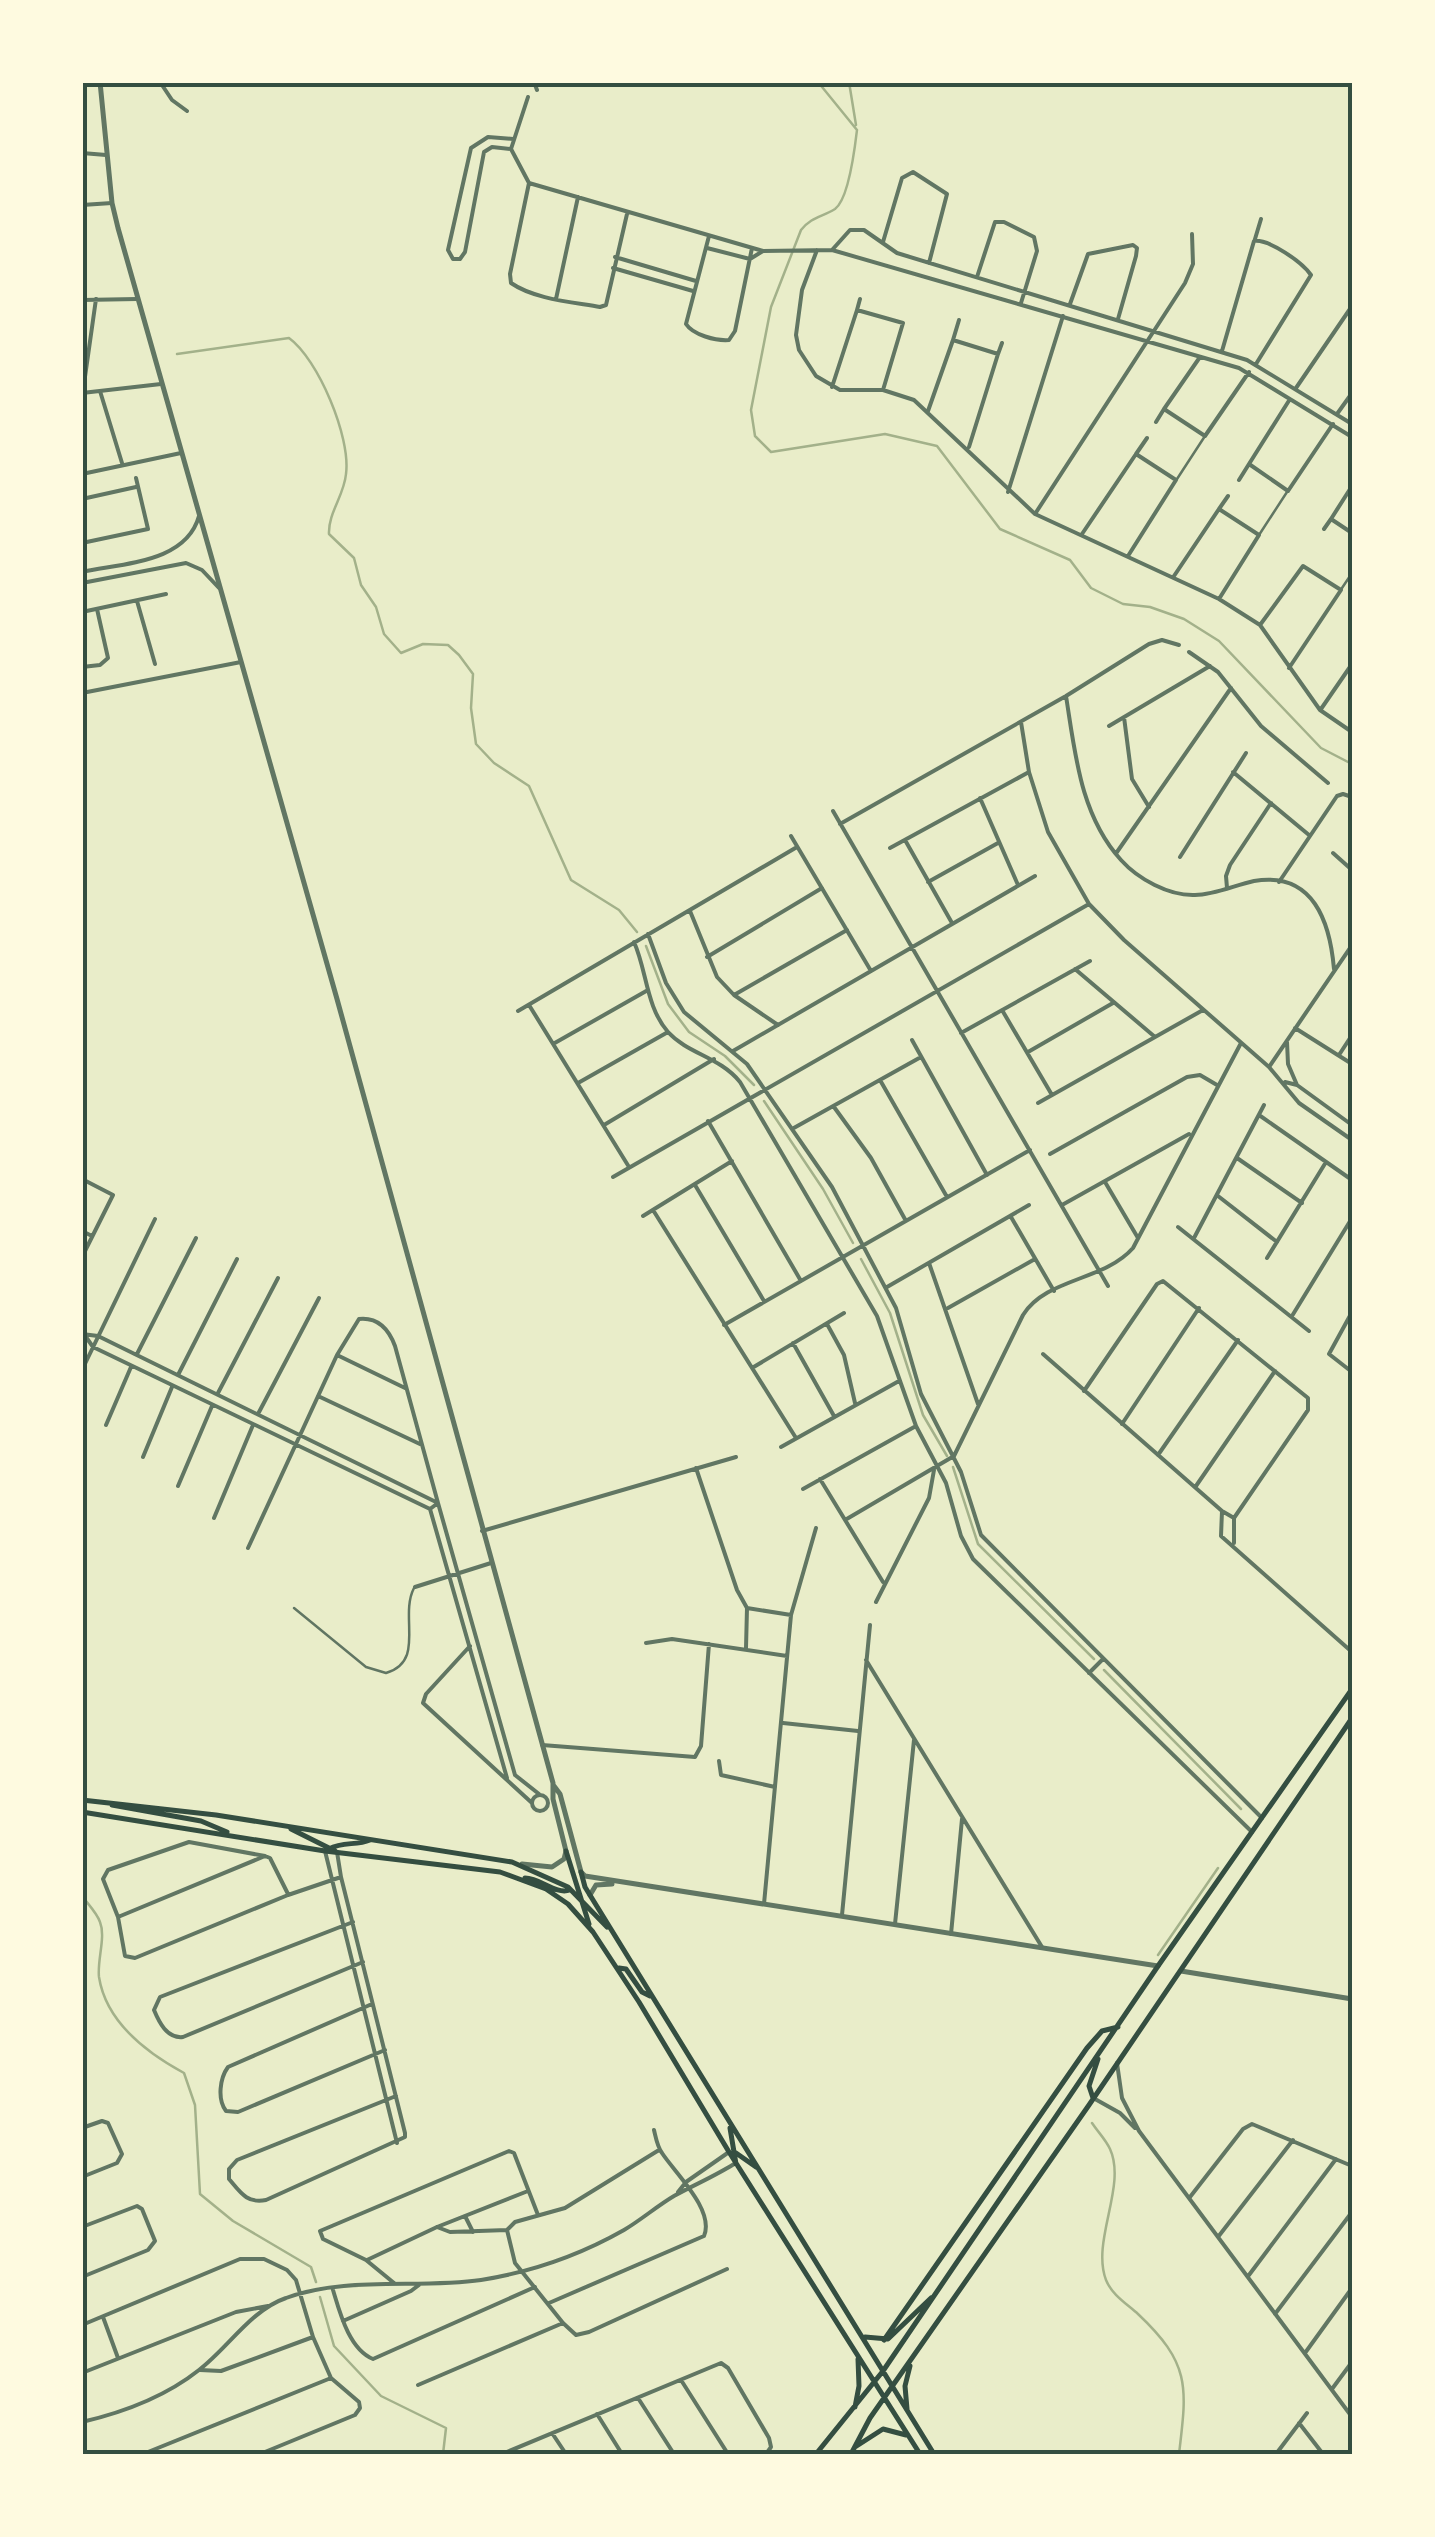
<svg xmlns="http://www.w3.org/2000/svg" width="1435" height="2537" font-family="'Golos Text',sans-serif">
  <rect width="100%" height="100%" fill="#e9edc9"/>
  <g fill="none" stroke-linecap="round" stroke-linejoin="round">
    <path stroke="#a3b18a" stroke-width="2.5" d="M818 82 857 130C855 147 849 199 835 209 822 217 811 217 801 230L771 307 751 410 755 436 771 452 885 434 937 446 1000 529 1070 560 1091 588 1123 604 1150 607 1184 619 1219 641 1321 748 1352 764
      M849 82 856 125
      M177 354 289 338C318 359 351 437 346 474 344 496 328 513 329 534L354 558 361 585 376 607 384 634 401 653 423 644 448 645 459 655 473 674 471 708 476 744 494 763 529 786 571 880 619 910 637 932
      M646 946 668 1004 689 1032 725 1056 754 1085
      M764 1101 823 1189 853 1243
      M861 1259 890 1313 923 1415 947 1456
      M953 1467 978 1544 1094 1659
      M1104 1670 1241 1809
      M82 1896C88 1904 97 1913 100 1922 106 1937 97 1960 99 1977 106 2022 147 2053 184 2073L195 2105 200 2194 233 2221 311 2267 316 2282
      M1158 1955 1218 1868
      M1092 2123C1098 2132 1106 2140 1110 2149 1127 2186 1091 2241 1106 2280 1112 2295 1127 2304 1138 2314 1191 2364 1187 2387 1179 2454
      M320 2297 334 2346 381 2396 446 2428 443 2454"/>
    <path stroke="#617663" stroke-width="2.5" d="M294 1608 366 1667 386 1673C426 1661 399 1617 414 1588"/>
    <path stroke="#617663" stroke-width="2.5" d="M1177 479 1205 436
      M1259 535 1287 492
      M1342 588 1352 573"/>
    <path stroke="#617663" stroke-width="4" d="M160 82 172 100 187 111
      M534 82 537 90
      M528 97 511 149 529 183
      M511 149 492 147 484 152 465 252 460 259H453L448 250 471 148 488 137 513 139
      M82 153 106 155
      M529 183 763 251 832 250
      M529 183 510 274 511 283C534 299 572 302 600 307L606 305 627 214
      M82 205 112 203
      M709 236 686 324C693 335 716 341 729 340L735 331 752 248
      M1255 239 1261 219
      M883 242 902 178 913 172 947 194 929 263
      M707 248 750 259 763 251
      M817 250 802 290 796 335 799 350 816 376 840 390H883L914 400 1035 514 1219 599 1260 625 1320 710 1352 732
      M615 257 696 281
      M613 268 693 291
      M977 277 995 222H1004L1034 237 1037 251 1021 303
      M556 299 578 197
      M82 300 137 299
      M1070 304 1088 254 1133 245 1137 248 1136 256 1118 319
      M857 310 860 299
      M953 340 959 320
      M1222 351 1254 241C1269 239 1302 262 1311 275L1256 364
      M998 354 1002 343
      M1200 357 1164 409 1205 436 1249 372
      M832 387 857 310 903 323 883 390
      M1296 388 1352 306
      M100 391 122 463
      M82 393 161 384
      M82 398 96 299
      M1290 399 1249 464 1288 491 1333 424
      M928 411 953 340 998 354 969 447
      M1337 414 1352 393
      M1156 422 1164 409
      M1352 424 1247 360 897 253 864 230H850L832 250 1239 368 1352 437
      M1136 454 1147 438
      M82 474 181 453
      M1239 480 1249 464
      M1352 486 1331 519 1352 533
      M1008 492 1063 316
      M82 499 136 487
      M1219 509 1228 496
      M1035 514 1185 283 1193 264 1192 234
      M1324 529 1331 519
      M1082 534 1136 454 1176 480 1128 556
      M82 543 148 529 136 478
      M82 572C123 563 186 563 199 516
      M1174 576 1219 509 1259 535 1219 599
      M82 583 186 563 202 570 219 588
      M137 601 155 664
      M82 612 166 594
      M1260 625 1303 566 1341 590 1289 668
      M1189 652 1218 672 1261 726 1328 783
      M82 667 100 665 108 658 97 609
      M82 693 241 662
      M1066 696C1075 752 1080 815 1121 860 1138 879 1169 896 1195 895 1215 895 1235 885 1254 881 1314 871 1330 923 1334 969
      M1321 709 1352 664
      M1124 717 1132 779 1149 807
      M1021 722 1029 772 1048 832 1089 904 1124 940 1269 1067 1299 1103 1352 1140
      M1109 726 1210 666
      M1233 772 1309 835
      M980 798 1018 885
      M833 811 1108 1286
      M840 824 1066 696 1149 644 1162 640 1179 645
      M791 836 871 971
      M905 840 952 923
      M890 848 1029 772
      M1117 852 1231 688
      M1333 853 1352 870
      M1180 857 1246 753
      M928 882 998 843
      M1279 882 1337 796 1343 794 1352 797
      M1227 888 1226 876 1230 865 1271 803
      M690 911 717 977 734 995 778 1025
      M648 934 666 983 684 1012 747 1064 832 1187 896 1308 921 1394 961 1472 981 1535 1262 1818
      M634 942C647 971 646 1007 668 1032 688 1054 720 1057 740 1082L877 1316 916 1426 946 1483 961 1536 973 1559 1252 1832
      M707 957 822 888
      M1075 969 1155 1037
      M734 995 847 930
      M529 1005 629 1167
      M1002 1010 1052 1095
      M518 1011 797 847
      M1295 1028 1352 1064
      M961 1033 1090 961
      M912 1040 987 1175
      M1287 1042 1288 1064 1297 1085
      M553 1044 648 990
      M733 1051 1035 876
      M1028 1052 1113 1003
      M1339 1055 1352 1035
      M1269 1067 1352 945
      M880 1080 947 1197
      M1285 1082 1297 1085 1352 1125
      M578 1083 668 1032
      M1038 1103 1203 1010
      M834 1107 871 1158 906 1221
      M1259 1115 1352 1180
      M708 1121 801 1281
      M604 1125 714 1059
      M792 1129 921 1057
      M1050 1154 1187 1077 1200 1075 1217 1085
      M1237 1158 1302 1203
      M613 1177 1089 904
      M82 1179 113 1195 82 1257
      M1105 1182 1138 1238
      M695 1185 764 1301
      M1218 1196 1277 1242
      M1062 1205 1189 1134
      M653 1210 796 1438
      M643 1216 732 1161
      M1011 1217 1054 1291
      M1178 1227 1309 1331
      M82 1231 92 1236
      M1194 1238 1264 1105
      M1267 1258 1326 1162
      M929 1263 978 1404
      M887 1287 1029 1205
      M948 1308 1035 1259
      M1352 1312 1329 1354 1352 1372
      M1292 1316 1352 1218
      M827 1324 844 1355 855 1403
      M724 1325 1030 1150
      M82 1334 98 1336 438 1503 515 1775
      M86 1337 93 1347 430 1509 507 1778
      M793 1343 834 1416
      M137 1354 196 1238
      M1043 1354 1222 1511 1234 1518
      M337 1355 405 1388
      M752 1368 844 1313
      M82 1370 155 1219
      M178 1375 237 1259
      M1084 1391 1157 1284 1163 1281 1308 1398V1410L1234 1518
      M218 1393 278 1278
      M318 1396 422 1445
      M258 1414 319 1298
      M1122 1424 1199 1308
      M106 1425 131 1367
      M781 1447 899 1381
      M1158 1455 1238 1340
      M143 1457 172 1387
      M696 1468 737 1590 747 1608 746 1648
      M820 1479 883 1582
      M178 1486 212 1406
      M1196 1486 1275 1371
      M803 1489 916 1426
      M1222 1511 1221 1536 1352 1652
      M214 1518 253 1425
      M845 1520 954 1456 1023 1315C1046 1278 1104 1281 1133 1248L1241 1043
      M482 1531 736 1457
      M1234 1543V1518
      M248 1548 337 1355 359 1319C378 1317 389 1330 395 1346L438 1503 430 1509
      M415 1587 491 1563
      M876 1602 929 1498 934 1470
      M747 1608 791 1615
      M646 1643 672 1639 787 1656
      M470 1646 426 1694 423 1703 532 1803
      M866 1660 1042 1947
      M1089 1673 1103 1659
      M783 1723 858 1731
      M542 1745 695 1757 701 1746 709 1644
      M719 1761 721 1775 775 1787
      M515 1775 539 1794
      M532 1803a8 8 0 1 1 16 0a8 8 0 1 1-16 0Z
      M325 1851 397 2143
      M337 1852 341 1877 405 2133V2137L266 2200C247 2204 240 2192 229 2179V2169L237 2160 396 2096
      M265 1856 189 1842 108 1870 103 1879 118 1917 125 1956 135 1958 288 1895 341 1877
      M764 1904 791 1615 816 1528
      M842 1915 870 1625
      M118 1917 265 1856 270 1858 288 1894
      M353 1922 160 1997 154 2010C159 2022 167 2039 183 2037L363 1962
      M895 1924 914 1740
      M951 1934 962 1819
      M372 2004 228 2067C220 2078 217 2099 226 2111L238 2112 385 2050
      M1117 2063 1122 2098 1139 2131 1352 2417
      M1095 2099 1120 2113 1135 2128
      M82 2128 102 2121 108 2123 122 2154 117 2163 82 2177
      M678 2192 686 2182 729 2152
      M1190 2197 1243 2129 1252 2124 1352 2166
      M465 2216 473 2232
      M82 2227 137 2206 142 2209 155 2241 148 2250 82 2277
      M437 2227 450 2232 507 2230 515 2222 565 2208 659 2150
      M507 2230 515 2263 563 2323 576 2335 589 2332 727 2269
      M1218 2237 1293 2140
      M367 2260 437 2227 528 2191
      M1249 2275 1336 2159
      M394 2283 366 2260 323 2239 320 2231 509 2151 514 2153 538 2215
      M333 2290C340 2313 349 2349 373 2359L535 2287
      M549 2303 704 2236C715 2210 675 2173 662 2153 657 2146 656 2138 654 2130
      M1275 2314 1352 2212
      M103 2317 118 2358
      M343 2321 411 2291 419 2285
      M82 2325 240 2259H264L287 2270 296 2280 313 2337 331 2378 359 2402 360 2408 355 2415 260 2454
      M1305 2353 1352 2288
      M200 2370 221 2371 313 2337
      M82 2373 236 2312 268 2306
      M681 2380 728 2454
      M418 2385 563 2323
      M1332 2389 1352 2362
      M638 2398 674 2454
      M597 2414 622 2454
      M82 2422C125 2412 165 2397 199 2370 228 2348 251 2310 286 2298 345 2276 419 2289 481 2280 531 2272 580 2255 624 2230 641 2220 657 2206 674 2196 694 2185 715 2176 734 2164
      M1299 2423 1323 2454
      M552 2433 566 2454
      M143 2454 331 2378
      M502 2454 721 2363 728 2368 769 2438 771 2447 766 2454
      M1276 2454 1307 2413"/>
    <path stroke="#617663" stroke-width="5" d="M100 82 112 203 118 228 337 999 553 1783V1799L566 1851 564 1859 552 1867 522 1864
      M554 1786 560 1794 581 1872 585 1876 1158 1966
      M590 1895 596 1885 612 1884
      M1181 1971 1352 1999"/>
    <path stroke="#344e41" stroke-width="5" d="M82 1800 216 1815 512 1862 568 1887 607 1927
      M112 1805 201 1821 227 1832
      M82 1812 325 1851 500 1872 546 1889 568 1904 593 1932 639 2002 729 2152 920 2454
      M291 1829 335 1851
      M329 1849C343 1841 356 1846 370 1840
      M566 1851 589 1924
      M581 1872 585 1887 934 2454
      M525 1878C541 1878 555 1895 570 1890
      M619 1968 626 1969 642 1992 650 1996
      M1093 2098 1089 2086 1098 2059
      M730 2128 736 2164
      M736 2153 756 2167
      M865 2337 888 2339 931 2298
      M884 2340 1087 2048 1102 2031 1118 2027
      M855 2407 859 2386 858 2359
      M907 2409 905 2386 910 2366
      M855 2447 883 2429 906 2435
      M816 2454 883 2371 1158 1966 1352 1689
      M851 2454 870 2418 1089 2105 1352 1718"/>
  </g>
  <rect width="1435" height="2537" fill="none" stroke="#fefae0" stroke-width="170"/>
  <rect x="85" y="85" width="1265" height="2367" fill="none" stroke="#344e41" stroke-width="4"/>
</svg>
